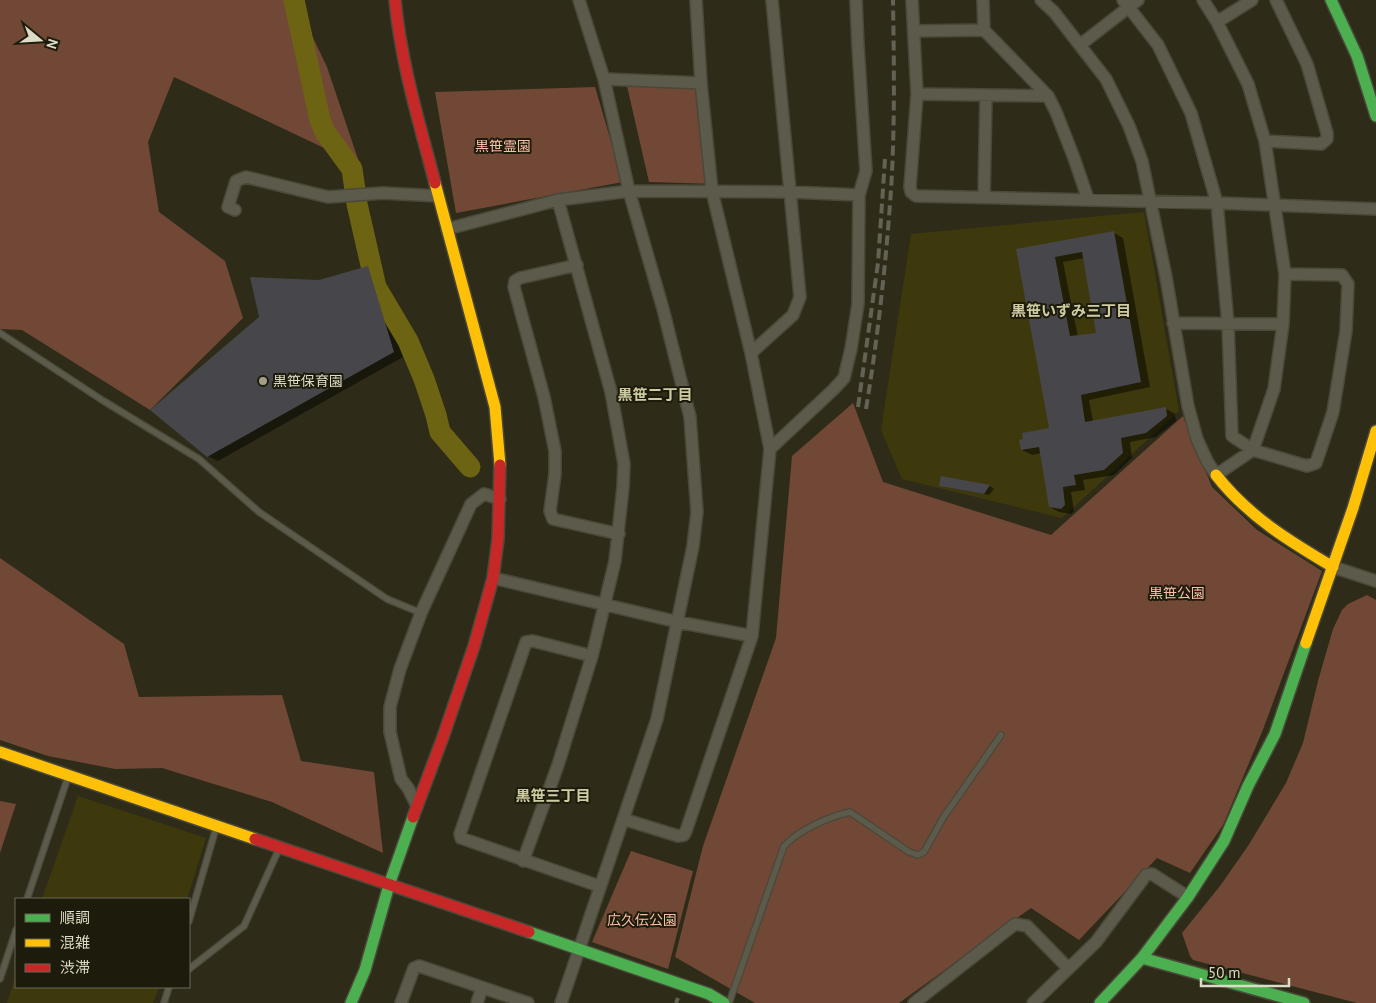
<svg xmlns="http://www.w3.org/2000/svg" width="1376" height="1003" font-family="'PT Sans','Noto Sans JP',sans-serif">
  <rect width="100%" height="100%" fill="#2e2c18"/>
  <path fill="#3e390d" d="M1144 212 1179 411 1062 518 902 479 881 430 911 234Z
    M78 796 206 838 187 899H42Z
    M16 976V987H159L153 1003H7Z"/>
  <path fill="#714835" d="M0 0H295L327 67 360 165 174 77 148 142 159 212 225 261 243 318 150 410 22 330 0 329Z
    M701 83 716 184 649 182 627 86Z
    M595 87 623 182 456 213 435 92Z
    M853 403 883 482 1051 535 1183 416 1212 487 1257 530 1322 571 1262 732 1223 825 1190 873 1157 858 1079 940 1031 908 899 1003H755L675 957 703 846 776 638 792 456Z
    M0 558 124 644 139 697 282 695 301 761 374 772 383 853 272 802 162 768 115 769 48 756 0 740Z
    M1367 595 1376 600V1003H1357L1193 960 1190 956 1182 933 1220 886 1248 846 1286 783 1303 743 1318 681 1333 629 1342 610 1348 604Z
    M0 801 16 804 0 853Z
    M631 851 693 871 668 969 592 942Z"/>
  <path fill="#0007" fill-rule="evenodd" d="M1114 233 1123 238 1150 387 1089 400 1093 421 1165 408 1175 414 1176 421 1156 437 1130 442 1132 458 1114 475 1083 480 1085 490 1071 492 1074 511 1071 514 1059 512 1050 507 1041 453 1032 455 1022 450 1051 429 1018 250ZM1084 258 1098 335 1078 337 1063 262Z
    M367 267 377 273 403 357 218 461 208 456 319 281Z
    M942 478 990 486 994 489 989 495 945 487 941 485Z"/>
  <g fill="none" stroke-linecap="round" stroke-linejoin="round">
    <path stroke="#6d6413" stroke-width="21" d="M294 0 320 120 325 132 352 169 357 204 376 287 408 341 424 379 436 415 440 432 470 467"/>
  </g>
  <path fill="#47464a" fill-rule="evenodd" d="M1114 231 1141 382 1081 395 1085 422 1166 407 1167 416 1146 433 1121 438 1123 453 1104 470 1074 475 1076 485 1063 487 1065 505 1061 509 1049 507 1039 447 1021 450 1019 440 1023 439 1022 433 1049 428 1016 249ZM1082 252 1096 333 1070 336 1055 257Z
    M368 266 394 352 207 457 150 410 259 317 250 277 319 280Z
    M941 476 990 485 984 494 939 486Z"/>
  <g fill="none" stroke-linecap="round" stroke-linejoin="round">
    <g stroke="#4a4839" stroke-width="8">
      <path id="lane" d="M0 333 102 400 199 459 259 512 387 599 421 613
        M27 899 68 777
        M189 921 216 828
        M189 969 244 926 279 849
        M0 979 16 930
        M164 1003 169 987
        M729 1003 784 846C799 830 828 817 850 812L909 852 918 855 924 852 943 818 1001 735"/>
    </g>
    <g stroke="#4a4839" stroke-width="14">
      <path id="street" d="M912 0 917 94 910 187 911 192 916 196 1217 203 1376 209
        M983 0 984 30
        M1041 0 1054 12 1106 79 1129 126 1142 161 1166 277 1188 406 1197 439 1207 461 1216 475 1253 450 1274 389 1283 324 1285 274 1265 141 1248 84 1217 22 1203 0
        M1123 0 1158 45 1191 113 1217 203 1228 324 1232 436 1253 450 1307 466 1316 463 1333 412 1346 331 1348 284 1342 275 1285 274
        M1217 22 1252 0
        M914 31 984 30 1048 96 1056 112 1074 158 1088 199
        M1080 45 1138 0
        M604 79 701 83
        M917 94 1048 96
        M1265 141 1321 144 1327 139V133L1307 64 1276 0
        M984 197 986 96
        M235 210 228 207 236 181 246 177 328 197 383 193 438 196
        M447 229 558 200 629 191 790 192 859 195
        M577 265 520 278 515 281 514 287 544 397 555 451V474L550 511 553 519 619 534
        M1173 323 1283 324
        M751 353 793 315 800 297 772 0
        M770 449 834 389 844 378 851 349 858 304 859 195 866 171 858 46 856 0
        M1333 567 1376 581
        M493 578 678 622 752 636
        M592 656 533 641 526 642 460 834 461 838 599 886
        M417 806 408 788 401 779 390 732V707L400 669 421 613 471 504 484 494 500 499
        M623 819 678 836 684 835 686 831 752 636 770 449 751 353 712 191 701 83 696 0
        M523 861 558 765 592 656 615 561 623 487 624 464 611 392 558 200
        M401 1003 414 968 419 966 528 1003
        M477 1003 482 988
        M561 1003 657 719 693 546 697 512 690 417 663 309 629 191 604 79 579 0
        M914 1003 1015 924 1027 926 1068 968
        M1033 1003 1096 942 1146 875 1152 874 1188 897"/>
    </g>
    <g stroke="#4a4839" stroke-width="14">
      <path id="fast" d="M1331 0 1357 56 1376 116
        M529 932 709 994 724 1003
        M1142 958 1304 1003
        M351 1003 365 970 389 885 413 817
        M1100 1003 1142 958 1188 897 1224 841 1248 786 1275 734 1306 643"/>
    </g>
    <g stroke="#4a4839" stroke-width="14">
      <path id="slow" d="M435 183 495 407 500 465
        M1216 475C1248 516 1289 541 1333 567
        M1306 643 1353 508 1376 431
        M0 752 255 839"/>
    </g>
    <g stroke="#4a4839" stroke-width="14">
      <path id="jam" d="M395 0C401 63 419 122 435 183
        M413 817 443 737 474 646 493 578 498 539 500 465
        M255 839 529 932"/>
    </g>
    <use href="#lane" stroke="#5c5a4b" stroke-width="5.5"/>
    <use href="#street" stroke="#5c5a4b" stroke-width="11"/>
    <use href="#fast" stroke="#4caf50" stroke-width="11"/>
    <use href="#slow" stroke="#ffc107" stroke-width="11"/>
    <use href="#jam" stroke="#c62828" stroke-width="11"/>
    <path stroke="#646254" stroke-width="4" stroke-dasharray="10 5" stroke-linecap="butt" d="M858 407 878 263 885 159
      M866 409C878 336 886 263 891 190 895 127 894 63 893 0
      M676 1003 678 998"/>
  </g>
  <circle fill="#a09e89" stroke="#1d1b0b" stroke-width="2" cx="263" cy="381" r="5"/>
  <g text-anchor="middle" dominant-baseline="central" stroke-width="4" stroke-linejoin="round" paint-order="stroke">
    <g font-size="14" fill="#fcbea6" stroke="#1d1b0b">
      <text x="503" y="146">黒笹霊園</text>
      <text x="1177" y="593">黒笹公園</text>
      <text x="642" y="920">広久伝公園</text>
    </g>
    <g font-size="14" fill="#dddbc6" stroke="#1d1b0b" text-anchor="start">
      <text x="273" y="381">黒笹保育園</text>
    </g>
    <g font-size="15" font-weight="bold" fill="#cfcba2" stroke="#1d1b0b">
      <text x="1071" y="310">黒笹いずみ三丁目</text>
      <text x="655" y="394">黒笹二丁目</text>
      <text x="553" y="795">黒笹三丁目</text>
    </g>
  </g>
  <rect x="15" y="898" width="175" height="90" fill="#1d1b0b" stroke="#6a6856"/>
  <rect x="25" y="914" width="25" height="8" fill="#4caf50" stroke="#6a6856"/>
  <text x="60" y="923" font-size="15" fill="#dddbc6">順調</text>
  <rect x="25" y="939" width="25" height="8" fill="#ffc107" stroke="#6a6856"/>
  <text x="60" y="948" font-size="15" fill="#dddbc6">混雑</text>
  <rect x="25" y="964" width="25" height="8" fill="#c62828" stroke="#6a6856"/>
  <text x="60" y="973" font-size="15" fill="#dddbc6">渋滞</text>
  <g transform="translate(40 40) rotate(108)" stroke="#1d1b0b" stroke-width="4" paint-order="stroke">
  <path d="M0-4L9 19L0 12L-9 19Z" fill="#dddbc6"/>
  <text y="-8" font-size="14" font-weight="bold" text-anchor="middle" fill="#dddbc6">N</text>
  </g>
  <path d="M1201 978v8h88v-8" fill="none" stroke="#dddbc6" stroke-width="2.5"/>
  <text x="1208" y="978" font-size="15" fill="#dddbc6" stroke="#1d1b0b" stroke-width="4" paint-order="stroke">50 m</text>
</svg>
